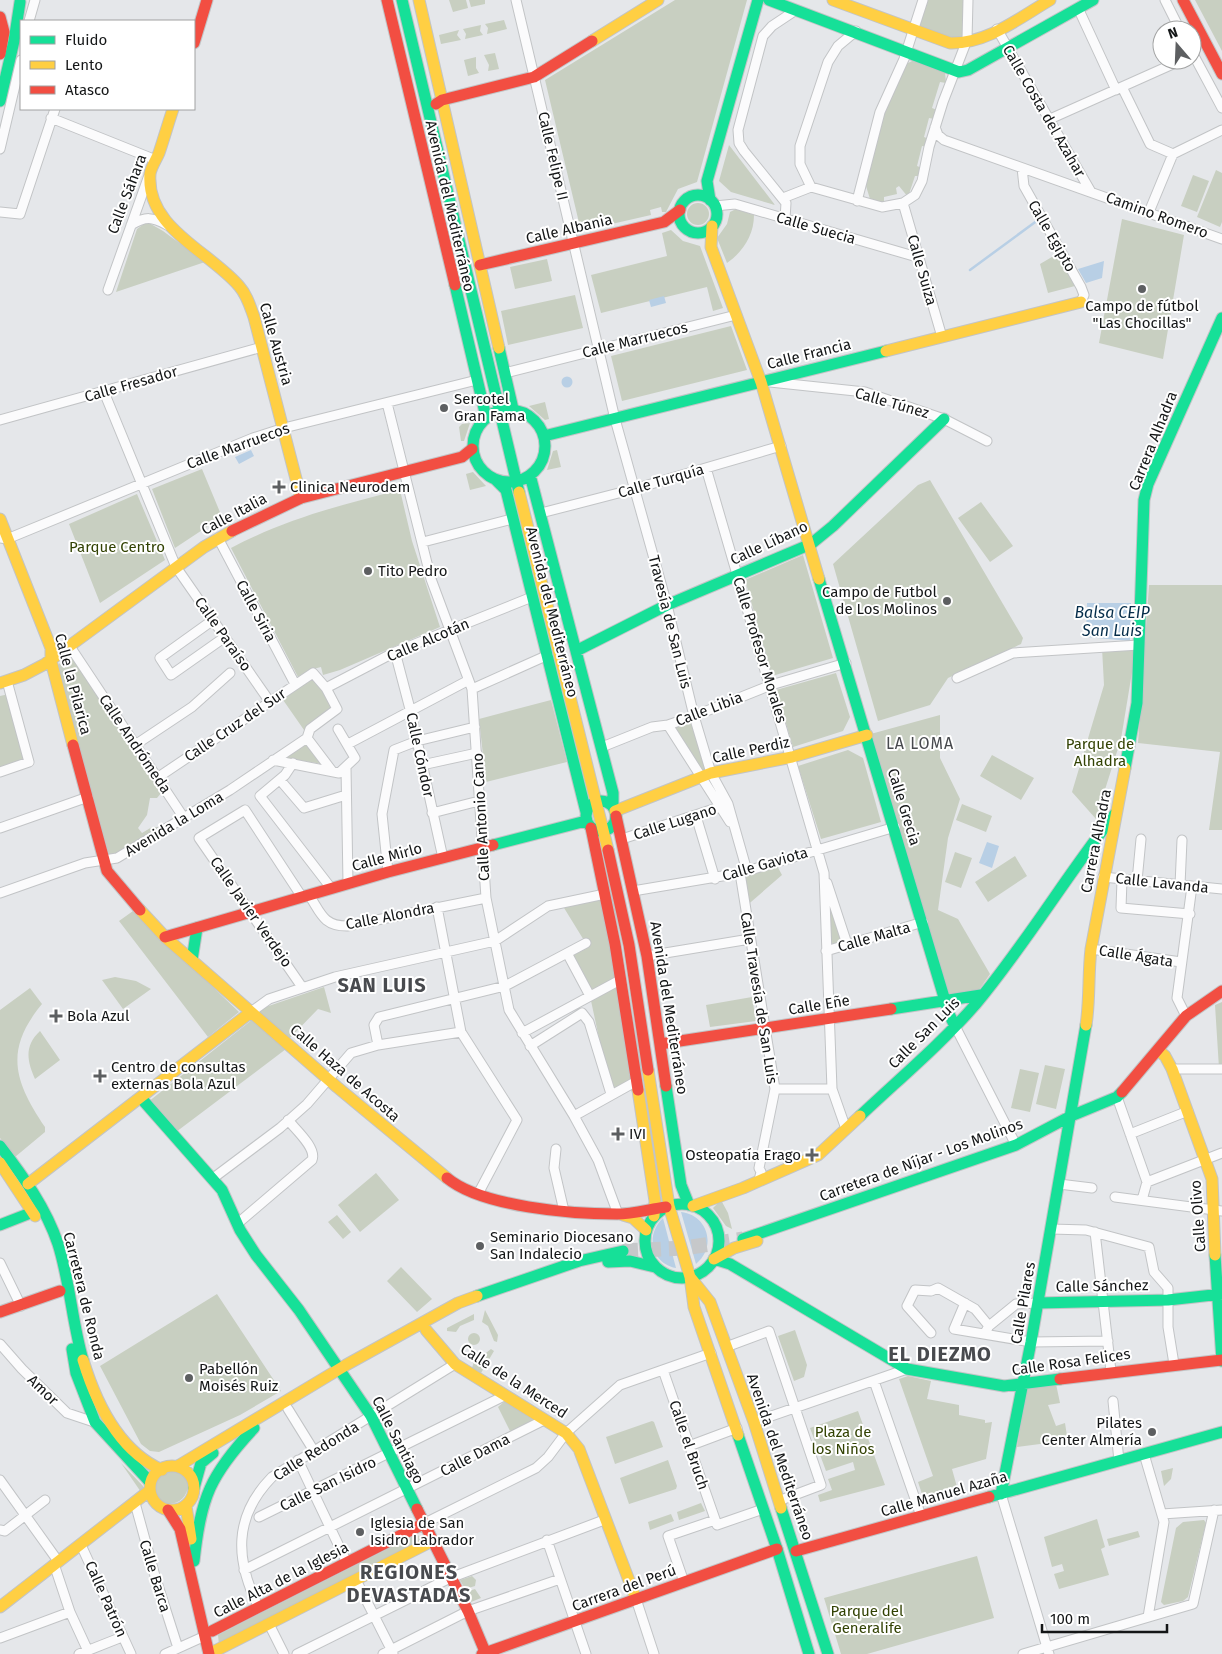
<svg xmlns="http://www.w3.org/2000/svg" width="1222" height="1654" font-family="'Fira Sans',sans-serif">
  <rect width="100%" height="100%" fill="#e5e7ea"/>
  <path fill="#c8cfc1" d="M449 0H466L468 8 453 12Z
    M469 0H485V4L471 7Z
    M675 0H747L697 182 678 189 666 212H662L661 207 650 210 651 215 581 231 545 80Z
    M926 0H964L962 37 957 40 919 28 920 15Z
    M1195 0H1222V51Z
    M504 20 507 29 487 34 488 28 485 24Z
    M481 25 480 31 483 35 465 39 466 34 463 29Z
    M459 30 457 35 461 40 441 44 439 35Z
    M495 53 499 69 488 71 489 65 484 55Z
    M476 57V68L479 73 468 76 464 60Z
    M914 60 945 72 946 83 940 82 932 108 937 110 934 119 929 118 924 137 929 139 927 147 922 146 917 166 922 168 920 176H915L908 197 899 186 896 188 897 194 884 197V204L870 199 866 186 882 116 906 64Z
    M729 145 775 205 731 192 719 181Z
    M1216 170 1222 173V222L1220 227 1197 217Z
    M1193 175 1209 181 1197 212 1181 206Z
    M687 214a11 11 0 1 1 22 0a11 11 0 1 1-22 0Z
    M736 209 754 215C754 235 743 252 727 263L717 238 727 224 730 212Z
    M1122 219 1184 235 1163 359 1099 343Z
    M149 223 163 231 205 262 116 292 137 229 144 224Z
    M671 230 683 241 700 246 723 308 713 311 707 287 601 313 591 275 667 256 662 233Z
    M1057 254 1075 286 1048 293 1040 264Z
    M547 259 552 281 515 289 510 267Z
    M575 295 583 328 508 345 501 311Z
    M731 326 747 370 622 401 611 356Z
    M545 402 549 419 545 420 529 406Z
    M470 423 464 441H461L459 427 462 424Z
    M557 450 561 467 547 470 553 451Z
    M202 469 222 517 175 548 152 489Z
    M473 472 486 486 470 490 466 474Z
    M930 480 1023 638 1021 644 948 678 930 705 878 721 833 564 918 485Z
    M400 490 412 541 440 627 340 670 323 675 321 667 309 670 298 677 231 548C286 519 340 505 400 490Z
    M137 494 165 560 100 603 69 524Z
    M981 502 1013 546 990 562 958 518Z
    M803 555 833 658 772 676 745 580Z
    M1149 585H1222V830H1209L1220 752 1138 743Z
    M1102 648H1136L1121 739 1102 799 1104 801 1101 814 1096 819 1072 792 1104 685Z
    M64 659H73L162 792 157 798H150L147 815 138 828 142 833 152 827H160L110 858 56 667Z
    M836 673 850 717 843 731 793 747 776 690Z
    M310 678 316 679 335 708 304 730 281 697Z
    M9 694 27 761 0 770V696Z
    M551 700 567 762 486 782 479 719Z
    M940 715V758L960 799 948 838 938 910 958 919 990 974 979 990 949 996 867 735Z
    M694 716 711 773 703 778 669 725Z
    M305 742 323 764 282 758Z
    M848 750 863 758 881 822 821 839 798 766Z
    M992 755 1034 778 1021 800 980 776Z
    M962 804 992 816 986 832 956 820Z
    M955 852 972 858 961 888 945 882Z
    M1015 856 1027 876 988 902 975 882Z
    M775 862 782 875 744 908 740 873Z
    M824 873 847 944 826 951Z
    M605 894 635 1082 611 1094 590 996 567 953 585 942 561 903Z
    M133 911 239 1012 208 1037 119 921Z
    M115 977 136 981 151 989 123 1009 102 980Z
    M324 987 331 1013 318 1009 286 1042 251 1012Z
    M30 988 42 1004C4 1050 14 1081 45 1127V1132L15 1157 0 1138V1010Z
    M752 997 756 1021 710 1027 706 1005Z
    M1222 1002V1069L1219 1068 1215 1005Z
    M253 1019 286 1049 176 1132 148 1102Z
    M40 1031 60 1060 35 1079C27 1061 24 1046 40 1031Z
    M1045 1065 1065 1069 1056 1109 1036 1104Z
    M1020 1069 1039 1073 1030 1112 1011 1108Z
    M376 1173 399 1200 360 1232 338 1205Z
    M721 1200 728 1213 732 1229 726 1226 713 1208Z
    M337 1215 351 1232 343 1239 328 1222Z
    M401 1267 432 1299 417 1312 387 1281Z
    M217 1294 281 1391 240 1415 159 1452 150 1451 141 1444 100 1366Z
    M485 1310 498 1335 497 1342 494 1341 488 1326 482 1322Z
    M474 1314V1320L460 1326 456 1332 447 1331V1328Z
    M795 1330 807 1365 804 1377 794 1381 778 1336Z
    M468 1339a6 6 0 1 1 12 0a6 6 0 1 1-12 0Z
    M491 1349 494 1351 481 1373 472 1368 475 1358 482 1356Z
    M908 1376 931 1381 927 1399 959 1405V1415L985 1420V1423L992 1422 986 1459 952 1469 957 1487 923 1497 918 1482 933 1476 899 1379Z
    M1056 1384 1060 1403 1048 1405 1056 1426 1065 1423 1067 1436 1040 1444 1017 1447 1027 1388Z
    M505 1401 532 1419 531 1423 510 1431 498 1407Z
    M858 1411 885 1485 820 1502 818 1495 832 1490 828 1479 855 1470 853 1462 826 1471 810 1428Z
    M652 1421 654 1422 663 1447 615 1464 606 1437Z
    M668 1460 677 1486 676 1489 629 1504 620 1478Z
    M121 1463 143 1486V1495Z
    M150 1485a19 19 0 1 1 38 0a19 19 0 1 1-38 0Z
    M1173 1468 1171 1479 1164 1486 1161 1471Z
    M701 1503 705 1511 679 1520 677 1512Z
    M671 1514 674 1521 650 1530 648 1522Z
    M1097 1519 1105 1547 1101 1549 1109 1575 1059 1589 1054 1574 1064 1571 1062 1564 1052 1567 1044 1537Z
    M1204 1520 1206 1523 1188 1597 1183 1601 1164 1605 1161 1602 1176 1528 1183 1522Z
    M1138 1531 1140 1537 1109 1546 1107 1539Z
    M417 1534 424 1541 219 1645 218 1635Z
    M977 1556 994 1618 867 1654H841L824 1598Z
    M472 1576 476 1580 475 1586 465 1589 460 1580Z
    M475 1589 481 1598 471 1602 466 1592Z"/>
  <path fill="#b8cfe5" d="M1104 261 1102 278 1086 283 1078 269Z
    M664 296 666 303 651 307 649 300Z
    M561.5 382a5.5 5.5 0 1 1 11 0a5.5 5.5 0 1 1-11 0Z
    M251 450 254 456 239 464 235 457Z
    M1087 603H1131L1130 641 1086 637Z
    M987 842 999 846 992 868 979 863Z
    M681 1212C708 1215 717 1247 696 1264Z
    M663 1218 676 1268C651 1263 645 1235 663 1218Z"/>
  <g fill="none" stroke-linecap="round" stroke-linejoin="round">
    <path stroke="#b8cfe5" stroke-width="2.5" d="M970 270 1038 220"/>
    <path stroke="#c6c8ca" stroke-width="15" stroke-dasharray="15 8" stroke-linecap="butt" d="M623 1251 684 1248 743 1239"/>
    <g stroke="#c2c4c6" stroke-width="11">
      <path id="street" d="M516 0 615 419 667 605 694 716 711 773 728 804 747 871
        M1165 0 1180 30
        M1078 8 1116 90
        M29 21 35 0
        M997 29 1091 192
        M1192 52 1222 108
        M1122 87 1150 144 1173 154
        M51 118 156 160
        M1050 119 1182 60
        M935 127 938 135 944 140 1222 239
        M0 149 21 60
        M1022 168 1024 186 1081 287 1084 295 1081 302
        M811 187 800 164V146L828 62 838 46 856 31
        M783 198 811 187 882 207 903 203 915 195 922 181 929 147 943 102 967 40 968 0
        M857 201 880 112 904 59 923 0
        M903 203 942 337
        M715 206 735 204 917 257
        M0 212 20 214 55 109
        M1149 212 1173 154 1222 130
        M785 219 786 203 744 151 739 143 738 130 763 36 772 26 796 10
        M131 225C146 216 152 217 167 225
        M108 290 148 178
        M505 373 736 315
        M770 382 865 392 944 419 987 441
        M104 392 176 567 270 702
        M387 403 431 579 472 689 486 898 509 1010 574 1116 598 1160 618 1214
        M0 420 262 347
        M706 468 824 873 832 1089 846 1129
        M541 513 634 489 781 446
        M0 538 7 539 253 438 284 428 477 380
        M218 538 295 684
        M423 542 512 519
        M213 620 160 658 171 675 225 637
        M69 645 184 818
        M395 652 410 709 443 858
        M957 678 1013 653 1139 645
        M326 688 395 652 532 597
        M472 689 548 655
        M668 725 730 822
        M307 738 332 771
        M348 744 467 681
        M135 745 192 707 230 673
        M602 747 652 727 668 725 694 716 771 685 846 663
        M273 760 339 773 355 758 338 729
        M293 763 285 775 260 796 331 888
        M422 765 477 753
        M346 768 348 883
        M0 772 29 762 7 681
        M280 780 304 808 346 795
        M432 813 479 801
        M696 816 715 879
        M0 828 88 797
        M622 839 723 806
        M388 872 382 814 394 750 417 741 475 727
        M740 873 775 1089 759 1168 761 1172 759 1180
        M1103 877 1222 889
        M1122 880 1121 908 1190 914
        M1137 881 1141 839
        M827 883 847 944
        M1180 885 1182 840
        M633 891 740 873 895 827
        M0 893 85 863 117 858 230 790 307 738 310 729 337 709 326 688 313 673 157 778
        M309 895C321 913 323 926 347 926L486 898
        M302 897 245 810 199 838 302 987
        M437 907 461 1032 517 1120 478 1194
        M1091 949 1181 962
        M826 951 923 922
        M567 953 590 996
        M647 956 750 939
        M251 1012 269 999 335 977 495 941 548 906 605 894
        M1186 1016 1177 998 1192 886
        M955 1026 1016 1145
        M522 1033 620 980
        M378 1045 374 1025 379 1017 505 986 586 943
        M530 1046 582 1013 589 1022 611 1094
        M1172 1069H1222
        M775 1089H832
        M1117 1097 1147 1182
        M574 1116 635 1082
        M1130 1134 1188 1111
        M556 1149 554 1168 564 1211
        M212 1179 280 1128 307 1104 351 1053 378 1045 461 1032
        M1059 1184 1092 1188
        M1115 1197 1222 1211
        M1142 1200 1147 1182 1222 1153
        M237 1224 312 1160C317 1148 295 1129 288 1120
        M1051 1229 1086 1230 1149 1247 1154 1272 1168 1288V1327L1174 1364
        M1095 1232 1111 1371
        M0 1263 21 1306
        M965 1303 954 1329 1031 1342 1108 1341
        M986 1331 989 1326 1016 1304 1038 1303
        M931 1333 907 1306 915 1290 931 1291 938 1288 975 1309 989 1326
        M0 1344 22 1369 67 1413 94 1422
        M726 1347 769 1331 821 1485 781 1500
        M663 1370 717 1525 763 1509
        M874 1381 921 1516
        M1113 1401 1119 1461
        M288 1409 314 1451
        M754 1422 907 1369
        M689 1446 737 1428
        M1144 1454 1164 1522 1148 1617
        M298 1460 347 1563
        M0 1480 58 1561
        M1001 1494 1049 1654
        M135 1503 155 1576 178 1648
        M1162 1514 1222 1510
        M259 1517 504 1396
        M423 1524 536 1468 548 1457 566 1433 620 1385 711 1353
        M0 1530 5 1531 45 1500
        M547 1540 586 1654
        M81 1545 131 1654
        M54 1564 70 1612 88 1651
        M244 1570 544 1420
        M356 1580 393 1653
        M684 1582 668 1536 715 1520
        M636 1599 654 1654
        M259 1608C235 1560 233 1517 272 1477L455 1364
        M269 1624 284 1654
        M0 1638 70 1612
        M79 1654 122 1637
        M165 1654 205 1636
        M297 1654 450 1578 604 1520
        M383 1654 468 1611 560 1579
        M1023 1654 1193 1604 1214 1510"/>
    </g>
    <g stroke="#c2c4c6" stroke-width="13">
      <path id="fast" d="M402 0 519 492
        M769 0 959 72 968 70 1093 0
        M0 101 14 41 20 2
        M679 214a19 19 0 1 1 38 0a19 19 0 1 1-38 0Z
        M710 200 707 181 758 0
        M455 285 486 417
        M499 348 513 409
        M473 446a36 36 0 1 1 72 0a36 36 0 1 1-72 0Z
        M544 436 886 351
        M530 475 613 793V806
        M496 480 506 490 586 812
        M819 579 949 1014 955 1026
        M576 651 667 605 811 544 833 526 944 419
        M1125 768 1137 703 1144 500 1148 484 1222 318
        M586 816a15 15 0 1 1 30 0a15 15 0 1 1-30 0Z
        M493 845 586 821
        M192 960 197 928
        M891 1009 981 995
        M666 1086 681 1185 689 1205
        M141 1098 222 1190 240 1230 256 1255 299 1310 371 1416 417 1509
        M860 1116C898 1080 940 1045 975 1005 1026 944 1066 876 1115 814
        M0 1146C23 1176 46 1208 58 1244 70 1282 72 1322 83 1360
        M645 1241a37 37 0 1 1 74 0a37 37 0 1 1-74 0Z
        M0 1225 33 1212
        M743 1239 1016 1145 1071 1116 1117 1097 1122 1092
        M1215 1255 1222 1361
        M714 1259 730 1264 907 1369 1004 1386 1060 1379
        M608 1262 630 1261 655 1267
        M477 1296 579 1261 623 1251
        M1038 1303 1168 1300 1222 1294
        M72 1349 76 1373 95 1422 150 1482
        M738 1435 777 1549 809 1654
        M194 1488 201 1463 213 1453
        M1001 1494 1031 1342 1086 1025
        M989 1497 1222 1432
        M781 1508 828 1654
        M194 1561C201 1497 210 1475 254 1428"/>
    </g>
    <g stroke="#c2c4c6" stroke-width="13">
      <path id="slow" d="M419 0 499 348
        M833 0 950 43C987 44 1019 18 1050 0
        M592 41 658 0
        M173 109C168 124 164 138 159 153 156 160 151 167 150 174 146 228 209 251 239 286 247 295 250 306 254 317L301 498
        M712 226 711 247 761 382 819 579
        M886 351 1081 302
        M519 492 608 850
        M0 519 51 648V661L73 745
        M0 683 24 675 45 664 204 547 232 531
        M615 811 711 773 792 757 867 735
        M140 910 165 937 337 1087 447 1178
        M1086 1025C1090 1000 1088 974 1091 949L1125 768
        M1158 1050 1165 1056 1172 1069 1212 1179 1215 1255
        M648 1070 669 1206 690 1277 694 1307 738 1435
        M638 1090 655 1201 654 1216
        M0 1163 35 1216
        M28 1184 251 1012
        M693 1206 743 1188 818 1155 860 1116
        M623 1215 633 1218 646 1230
        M714 1259 734 1248 757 1241
        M690 1277 710 1302 754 1422 781 1508
        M426 1330 455 1364 566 1433 579 1449 636 1599
        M83 1360C96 1403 119 1451 162 1470
        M150 1488a22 22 0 1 1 44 0a22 22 0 1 1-44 0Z
        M178 1466 346 1365 458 1303 477 1296
        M186 1506 191 1539
        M0 1607 149 1491
        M215 1651 432 1541"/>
    </g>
    <g stroke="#c2c4c6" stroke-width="13">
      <path id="jam" d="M387 0 455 285
        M1183 0 1222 74
        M0 17 4 32 0 54
        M194 43 207 0
        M436 104 442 100 534 77 592 41
        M480 265 664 222 680 210
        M232 531 301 498 462 457 472 449
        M73 745 107 871 140 910
        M616 816 647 956 666 1086
        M591 828 615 944 638 1090
        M608 850 629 945 648 1070
        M165 937 388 872 493 845
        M660 1044 891 1009
        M1122 1092 1186 1016 1222 991
        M447 1178C482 1207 572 1214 617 1214 633 1214 650 1209 666 1207
        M0 1312 60 1291
        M1060 1379 1222 1360
        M417 1509 468 1611 486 1654
        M168 1510 180 1529 209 1654
        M796 1551 989 1497
        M212 1631 423 1524
        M482 1654 777 1549"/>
    </g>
    <use href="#street" stroke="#fbfbfc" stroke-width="9"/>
    <use href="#fast" stroke="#16e098" stroke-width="11"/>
    <use href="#slow" stroke="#ffcf43" stroke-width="11"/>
    <use href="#jam" stroke="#f24e42" stroke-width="11"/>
  </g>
  <g fill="#5d5f61" stroke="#fff" stroke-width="2">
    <circle cx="1142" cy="289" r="5"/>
    <circle cx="444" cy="408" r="5"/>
    <path d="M276.5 479.5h5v5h5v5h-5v5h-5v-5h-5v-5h5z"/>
    <circle cx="368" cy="571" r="5"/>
    <circle cx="947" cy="601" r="5"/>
    <path d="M53.5 1008.5h5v5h5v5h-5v5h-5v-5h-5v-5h5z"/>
    <path d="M97.5 1068.5h5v5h5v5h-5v5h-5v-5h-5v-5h5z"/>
    <path d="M615.5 1126.5h5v5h5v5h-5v5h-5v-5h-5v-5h5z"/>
    <path d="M809.5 1147.5h5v5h5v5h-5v5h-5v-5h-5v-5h5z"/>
    <circle cx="480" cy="1246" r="5"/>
    <circle cx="189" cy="1378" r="5"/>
    <circle cx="1152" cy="1432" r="5"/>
    <circle cx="360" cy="1532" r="5"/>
  </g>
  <g text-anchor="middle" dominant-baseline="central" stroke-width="4" stroke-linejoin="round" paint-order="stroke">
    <g font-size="15" fill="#141617" stroke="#fff">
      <text transform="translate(1044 111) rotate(60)">Calle Costa del Azahar</text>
      <text transform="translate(553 156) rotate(77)">Calle Felipe II</text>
      <text transform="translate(127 194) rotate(-69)">Calle Sáhara</text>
      <text transform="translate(450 206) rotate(77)">Avenida del Mediterráneo</text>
      <text transform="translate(1157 215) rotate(20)">Camino Romero</text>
      <text transform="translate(816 228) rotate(16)">Calle Suecia</text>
      <text transform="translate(569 229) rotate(-13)">Calle Albania</text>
      <text transform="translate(1052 236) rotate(60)">Calle Egipto</text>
      <text transform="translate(922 270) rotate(74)">Calle Suiza</text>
      <text transform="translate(635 340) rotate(-14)">Calle Marruecos</text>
      <text transform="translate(276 344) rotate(74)">Calle Austria</text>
      <text transform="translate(809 354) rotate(-14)">Calle Francia</text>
      <text transform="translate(131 384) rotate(-16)">Calle Fresador</text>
      <text transform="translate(892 403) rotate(16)">Calle Túnez</text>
      <text transform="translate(1153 441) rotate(-68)">Carrera Alhadra</text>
      <text transform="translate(238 446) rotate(-20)">Calle Marruecos</text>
      <text transform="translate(661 481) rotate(-16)">Calle Turquía</text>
      <text transform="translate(234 514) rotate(-28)">Calle Italia</text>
      <text transform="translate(769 543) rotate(-25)">Calle Líbano</text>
      <text transform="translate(256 611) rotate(62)">Calle Siria</text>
      <text transform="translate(552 612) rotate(76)">Avenida del Mediterráneo</text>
      <text transform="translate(670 622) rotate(76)">Travesía de San Luis</text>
      <text transform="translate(223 634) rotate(55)">Calle Paraíso</text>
      <text transform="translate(428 640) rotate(-23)">Calle Alcotán</text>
      <text transform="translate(760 650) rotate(73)">Calle Profesor Morales</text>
      <text transform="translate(73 684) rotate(75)">Calle la Pilarica</text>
      <text transform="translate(709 709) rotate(-21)">Calle Libia</text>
      <text transform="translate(235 725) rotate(-34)">Calle Cruz del Sur</text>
      <text transform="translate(135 744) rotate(56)">Calle Andrómeda</text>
      <text transform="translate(751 750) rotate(-12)">Calle Perdiz</text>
      <text transform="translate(420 755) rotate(78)">Calle Cóndor</text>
      <text transform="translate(904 807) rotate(73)">Calle Grecia</text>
      <text transform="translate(481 817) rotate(-93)">Calle Antonio Cano</text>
      <text transform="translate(675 822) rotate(-18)">Calle Lugano</text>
      <text transform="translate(174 824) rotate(-31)">Avenida la Loma</text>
      <text transform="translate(1096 841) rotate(-79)">Carrera Alhadra</text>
      <text transform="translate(387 857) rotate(-15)">Calle Mirlo</text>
      <text transform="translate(765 864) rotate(-16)">Calle Gaviota</text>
      <text transform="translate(1162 883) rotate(6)">Calle Lavanda</text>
      <text transform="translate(251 912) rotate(55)">Calle Javier Verdejo</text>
      <text transform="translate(390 916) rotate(-11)">Calle Alondra</text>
      <text transform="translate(874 937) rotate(-16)">Calle Malta</text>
      <text transform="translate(1136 956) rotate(9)">Calle Ágata</text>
      <text transform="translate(759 998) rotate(81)">Calle Travesía de San Luis</text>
      <text transform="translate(819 1005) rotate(-9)">Calle Eñe</text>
      <text transform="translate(669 1008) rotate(81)">Avenida del Mediterráneo</text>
      <text transform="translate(924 1033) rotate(-45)">Calle San Luis</text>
      <text transform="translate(345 1073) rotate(41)">Calle Haza de Acosta</text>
      <text transform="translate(921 1160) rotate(-20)">Carretera de Níjar - Los Molinos</text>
      <text transform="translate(1198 1216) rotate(-94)">Calle Olivo</text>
      <text transform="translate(1102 1286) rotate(-1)">Calle Sánchez</text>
      <text transform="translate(84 1296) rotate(76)">Carretera de Ronda</text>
      <text transform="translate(1023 1303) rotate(-80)">Calle Pilares</text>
      <text transform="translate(1071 1362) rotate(-8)">Calle Rosa Felices</text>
      <text transform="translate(514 1381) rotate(33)">Calle de la Merced</text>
      <text transform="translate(43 1390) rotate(44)">Amor</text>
      <text transform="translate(398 1440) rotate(63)">Calle Santiago</text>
      <text transform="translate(689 1445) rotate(71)">Calle el Bruch</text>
      <text transform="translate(316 1451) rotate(-32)">Calle Redonda</text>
      <text transform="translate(475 1455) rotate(-27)">Calle Dama</text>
      <text transform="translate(780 1457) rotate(71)">Avenida del Mediterráneo</text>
      <text transform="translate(328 1484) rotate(-26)">Calle San Isidro</text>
      <text transform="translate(944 1494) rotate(-16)">Calle Manuel Azaña</text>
      <text transform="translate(155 1576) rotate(73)">Calle Barca</text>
      <text transform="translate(281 1580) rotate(-27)">Calle Alta de la Iglesia</text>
      <text transform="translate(624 1588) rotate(-20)">Carrera del Perú</text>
      <text transform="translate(106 1599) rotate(66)">Calle Patrón</text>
    </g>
    <g font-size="15" fill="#141617" stroke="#fff" text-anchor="start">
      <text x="1142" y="306" text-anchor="middle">Campo de fútbol<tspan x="1142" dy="17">"Las Chocillas"</tspan></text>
      <text x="454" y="399">Sercotel<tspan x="454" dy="17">Gran Fama</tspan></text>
      <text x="290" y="487">Clinica Neurodem</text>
      <text x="378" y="571">Tito Pedro</text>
      <text x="937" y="592" text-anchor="end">Campo de Futbol<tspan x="937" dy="17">de Los Molinos</tspan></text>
      <text x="67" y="1016">Bola Azul</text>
      <text x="111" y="1067">Centro de consultas<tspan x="111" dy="17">externas Bola Azul</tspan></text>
      <text x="629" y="1134">IVI</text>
      <text x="801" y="1155" text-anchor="end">Osteopatía Erago</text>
      <text x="490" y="1237">Seminario Diocesano<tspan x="490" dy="17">San Indalecio</tspan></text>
      <text x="199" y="1369">Pabellón<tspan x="199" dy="17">Moisés Ruiz</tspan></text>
      <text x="1142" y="1423" text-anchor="end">Pilates<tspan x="1142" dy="17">Center Almería</tspan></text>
      <text x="370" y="1523">Iglesia de San<tspan x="370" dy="17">Isidro Labrador</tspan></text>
    </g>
    <g font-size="15" fill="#324203" stroke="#fff">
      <text x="117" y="547">Parque Centro</text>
      <text x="1100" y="744">Parque de<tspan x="1100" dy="17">Alhadra</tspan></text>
      <text x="843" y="1432">Plaza de<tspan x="843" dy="17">los Niños</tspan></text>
      <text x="867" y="1611">Parque del<tspan x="867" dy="17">Generalife</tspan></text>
    </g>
    <g font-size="16" font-style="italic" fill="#052d4a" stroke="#fff">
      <text x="1112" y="612">Balsa CEIP<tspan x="1112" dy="18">San Luis</tspan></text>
    </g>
    <g font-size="16" letter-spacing="1" fill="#484a4e" stroke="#fff">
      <text x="920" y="743">LA LOMA</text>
    </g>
    <g font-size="20" font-weight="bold" letter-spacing="1" fill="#484a4e" stroke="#fff">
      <text x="382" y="985">SAN LUIS</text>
      <text x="940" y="1354">EL DIEZMO</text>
      <text x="409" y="1572">REGIONES<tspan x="409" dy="23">DEVASTADAS</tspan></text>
    </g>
  </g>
  <rect x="20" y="20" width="175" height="90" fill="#ffffff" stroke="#a1a2a2"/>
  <rect x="30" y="36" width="25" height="8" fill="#16e098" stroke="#a1a2a2"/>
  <text x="65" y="45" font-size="15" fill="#141617">Fluido</text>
  <rect x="30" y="61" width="25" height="8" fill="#ffcf43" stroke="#a1a2a2"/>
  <text x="65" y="70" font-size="15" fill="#141617">Lento</text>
  <rect x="30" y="86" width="25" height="8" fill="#f24e42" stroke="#a1a2a2"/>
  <text x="65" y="95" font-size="15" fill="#141617">Atasco</text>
  <g transform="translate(1177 45) rotate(341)"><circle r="24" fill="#ffffff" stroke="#a1a2a2"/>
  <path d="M0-4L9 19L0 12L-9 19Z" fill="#5d5f61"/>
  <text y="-8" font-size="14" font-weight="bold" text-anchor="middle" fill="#141617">N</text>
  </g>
  <path d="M1042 1624v8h125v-8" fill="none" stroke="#141617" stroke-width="2.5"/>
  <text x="1050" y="1624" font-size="15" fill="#141617" stroke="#ffffff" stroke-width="4" paint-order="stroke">100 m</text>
</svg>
